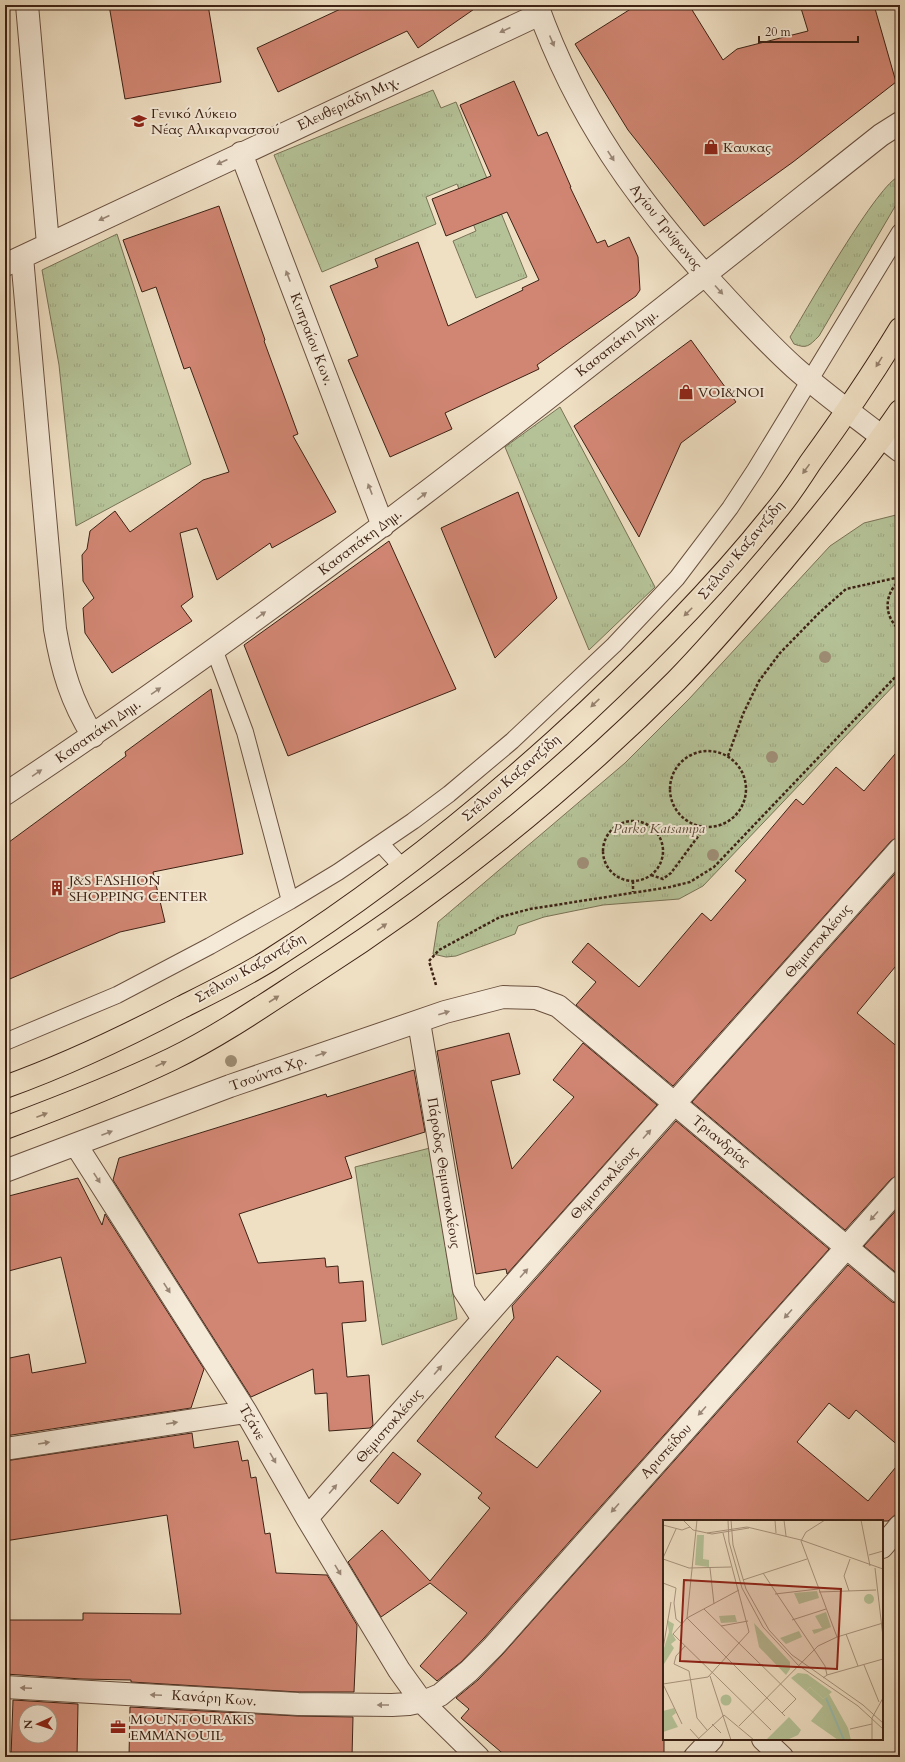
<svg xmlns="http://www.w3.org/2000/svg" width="905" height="1762" font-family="Cardo,serif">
  <defs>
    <pattern id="grass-tufts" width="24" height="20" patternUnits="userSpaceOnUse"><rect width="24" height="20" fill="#b5c297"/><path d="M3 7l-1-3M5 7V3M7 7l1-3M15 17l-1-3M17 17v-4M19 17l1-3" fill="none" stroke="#9da681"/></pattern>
  </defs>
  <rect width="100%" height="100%" fill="#efdfc3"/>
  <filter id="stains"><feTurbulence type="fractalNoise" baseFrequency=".005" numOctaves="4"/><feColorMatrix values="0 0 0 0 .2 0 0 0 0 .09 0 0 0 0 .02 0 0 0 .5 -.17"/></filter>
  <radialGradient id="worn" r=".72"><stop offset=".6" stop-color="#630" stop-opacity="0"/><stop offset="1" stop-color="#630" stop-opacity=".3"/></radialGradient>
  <path fill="url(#grass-tufts)" stroke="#797256" d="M433 90 441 108 456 102 527 277 476 298 453 241 476 231 457 184 426 197 436 224 322 272 274 155Z
    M900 176V198L819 336C809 346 807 349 794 344L790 337C805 312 879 181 900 176Z
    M117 234 191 464 76 526 59 365 42 270Z
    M560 407 655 587 589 650 505 447Z
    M900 514V679L703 886 679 899 603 905 544 917 518 926 515 934 456 956 446 957 433 954 438 922 625 763 689 699 830 546 864 523Z
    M430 1148 457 1319 382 1345 355 1167Z"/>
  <path fill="#d18673" stroke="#3d2215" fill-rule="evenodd" d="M109 5H208L221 82 125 99Z
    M349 5H480L418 48 407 31 278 92 257 48Z
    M637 5H689L723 60 737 49 808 31 800 5H874L896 82 793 162 704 226 628 130 575 44Z
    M514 81 538 136 547 132 571 187H570L597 243 605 240 608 247 629 237 638 257 640 290 636 296 537 365 539 369 445 413 452 429 390 457 348 360 358 356 330 286 378 267 375 259 418 242 448 326 523 290 522 288 539 280 507 212 446 236 432 199 491 176 460 105Z
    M219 206 265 340 264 341 298 434 293 436 336 512 272 548 270 543 217 580 197 528 180 533 193 597 181 606 192 621 112 673 85 633 83 608 94 598 83 581 82 555 87 549 90 531 115 511 130 532 203 480 229 472 190 367 184 369 156 287 142 292 123 240Z
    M691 340 736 402 681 443 639 537 574 426Z
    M518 492 557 598 495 658 441 528Z
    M389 541 456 689 288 756 244 645Z
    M211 689 243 854 153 872 165 922 120 932 5 981V845L126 756 125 752Z
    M900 748V837L891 841 673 1086 576 1005 596 982 572 962 588 943 639 987 702 913 711 921 746 880 735 871 796 799 803 805 836 767 864 791Z
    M900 868V961L857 1013 900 1049V1175L891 1179 845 1230 692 1102Z
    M509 1033 520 1074 491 1081 512 1169 574 1097 553 1080 583 1043 657 1105 507 1274 506 1269 476 1274 437 1051Z
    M414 1070 425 1132 345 1157 352 1178 239 1214 258 1263 325 1258 326 1267 338 1266 339 1283 363 1281 366 1321 342 1323 347 1377 369 1375 373 1425 370 1428 329 1431 327 1393 315 1394 313 1369 251 1397 113 1180 119 1158 326 1094 327 1097Z
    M676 1121 829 1249 484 1638 461 1662 437 1681 420 1666 467 1613 430 1583 381 1617 348 1562 382 1530 430 1581 490 1508 478 1498 482 1493 417 1441 514 1318 512 1306ZM557 1356 601 1391 537 1468 495 1437Z
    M78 1178 102 1225 105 1214 204 1369 191 1408 5 1436V1359L29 1354 32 1373 86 1363 61 1257 5 1272V1197Z
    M900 1206V1276L864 1246Z
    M848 1265 892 1302 900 1304V1447L856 1410 849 1419 829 1403 797 1442 868 1501 900 1462V1514H896L888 1521H664V1757H507L461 1718 469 1709 456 1698 478 1680 502 1655Z
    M192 1433 194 1448 238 1441 242 1461 248 1460 251 1478 256 1477 265 1534 270 1533 276 1573 327 1575 357 1625 354 1692H298L131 1682V1680L82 1679 5 1674V1620H83V1613L181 1614 167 1515 5 1541V1461Z
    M393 1452 421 1474 398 1504 370 1481Z
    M13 1700 78 1704 77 1757H11ZM26 1712H50V1736H26Z
    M130 1707 297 1716 353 1717 352 1757H129Z"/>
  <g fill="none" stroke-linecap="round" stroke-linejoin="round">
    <g stroke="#6a5140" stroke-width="18">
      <path id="lane" d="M381 844 402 867
        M290 901 338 872 413 821 449 794 512 741 614 645 677 578 730 508 755 470 900 232
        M5 1042 117 995 210 946 290 901 245 732 214 649"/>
    </g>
    <g stroke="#6a5140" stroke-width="24">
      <path id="street" d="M27 5 48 244
        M537 5C577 117 636 199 715 286 741 314 767 343 795 368 829 398 865 423 900 451
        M241 153 383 526
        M22 257 55 629C62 670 71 701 93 736
        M5 265 540 14
        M5 794C310 592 595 362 881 135L900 123
        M419 1022 464 1290 483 1319
        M76 1145 246 1412 307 1518 399 1670 422 1702 478 1757
        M5 1171 230 1086 445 1012 503 997 536 998 558 1006 900 1292
        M5 1449 246 1412
        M307 1518 900 849
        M882 1547 900 1526
        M5 1687 298 1704 392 1705 409 1704 428 1700 440 1695 469 1671 493 1647 900 1187
        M763 1739 782 1757
        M695 1757 712 1739"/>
    </g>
    <g stroke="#3d2215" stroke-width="24">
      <path id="primary" d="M5 1087C66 1065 123 1038 180 1008 210 993 241 978 270 960 371 896 466 821 555 741 633 670 709 595 775 512 788 497 799 480 810 463 842 419 872 375 900 329
        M5 1128C61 1107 118 1085 172 1059 221 1035 267 1003 312 974 443 890 566 791 676 681 718 638 757 591 796 545 832 502 868 458 900 411"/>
    </g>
    <path stroke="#3d2215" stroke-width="2.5" stroke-dasharray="3 2" stroke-linecap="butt" d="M900 580C884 594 883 616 900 630
      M670 789a38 38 0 1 1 76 0a38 38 0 1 1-76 0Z
      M728 756 743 714 759 681 780 653 819 613 846 589 900 577
      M603 851a30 30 0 1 1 60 0a30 30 0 1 1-60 0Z
      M651 875 663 879 671 873 705 827
      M633 881V892
      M436 985 429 961 439 950 500 917 530 909 670 887 690 882 714 867 900 672"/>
    <use href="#lane" stroke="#f5ead8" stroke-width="16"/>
    <use href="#street" stroke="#f5ead8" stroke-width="22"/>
    <use href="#primary" stroke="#efdfc3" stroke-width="22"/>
  </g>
  <g fill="#9e8d75">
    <circle cx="825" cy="657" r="6"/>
    <circle cx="772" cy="757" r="6"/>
    <circle cx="713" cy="855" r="6"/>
    <circle cx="583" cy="863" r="6"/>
    <circle cx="231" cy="1061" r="6"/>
  </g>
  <defs><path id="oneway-solid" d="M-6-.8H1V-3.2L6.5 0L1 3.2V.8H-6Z"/></defs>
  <g fill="#998676">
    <use href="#oneway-solid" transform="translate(505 30) rotate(155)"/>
    <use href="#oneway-solid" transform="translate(552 41) rotate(67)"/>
    <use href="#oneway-solid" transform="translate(611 156) rotate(57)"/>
    <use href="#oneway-solid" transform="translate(222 162) rotate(155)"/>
    <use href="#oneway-solid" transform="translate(104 218) rotate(155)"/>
    <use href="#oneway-solid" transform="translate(288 276) rotate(-111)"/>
    <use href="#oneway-solid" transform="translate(719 290) rotate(48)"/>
    <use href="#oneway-solid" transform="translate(370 489) rotate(-111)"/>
    <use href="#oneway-solid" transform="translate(422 496) rotate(-38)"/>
    <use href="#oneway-solid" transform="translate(261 615) rotate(-36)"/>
    <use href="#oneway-solid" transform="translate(156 691) rotate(-35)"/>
    <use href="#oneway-solid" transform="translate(37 773) rotate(-34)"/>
    <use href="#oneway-solid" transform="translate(444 1013) rotate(-18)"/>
    <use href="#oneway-solid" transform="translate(321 1054) rotate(-19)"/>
    <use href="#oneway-solid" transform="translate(107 1133) rotate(-21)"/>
    <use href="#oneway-solid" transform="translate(647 1134) rotate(-48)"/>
    <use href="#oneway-solid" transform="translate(97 1178) rotate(57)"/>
    <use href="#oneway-solid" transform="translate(874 1216) rotate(132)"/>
    <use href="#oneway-solid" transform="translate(524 1273) rotate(-48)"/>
    <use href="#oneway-solid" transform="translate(167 1288) rotate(57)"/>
    <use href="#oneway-solid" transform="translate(788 1314) rotate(132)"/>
    <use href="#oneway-solid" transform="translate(438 1370) rotate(-49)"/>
    <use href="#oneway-solid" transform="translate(702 1411) rotate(132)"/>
    <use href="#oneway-solid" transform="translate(172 1423) rotate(-9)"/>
    <use href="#oneway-solid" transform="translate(44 1443) rotate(-9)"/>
    <use href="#oneway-solid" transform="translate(273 1458) rotate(60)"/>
    <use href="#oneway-solid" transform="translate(333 1489) rotate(-49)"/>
    <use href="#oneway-solid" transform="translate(615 1508) rotate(132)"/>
    <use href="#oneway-solid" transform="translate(338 1570) rotate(59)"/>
    <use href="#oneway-solid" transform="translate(26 1688) rotate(-177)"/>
    <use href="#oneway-solid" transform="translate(156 1695) rotate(-177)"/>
    <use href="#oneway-solid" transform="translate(383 1705) rotate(-180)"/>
  </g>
  <g fill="#96806c">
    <use href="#oneway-solid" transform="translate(879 362) rotate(122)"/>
    <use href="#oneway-solid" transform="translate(806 469) rotate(126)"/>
    <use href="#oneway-solid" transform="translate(688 612) rotate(135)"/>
    <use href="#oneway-solid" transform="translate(595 703) rotate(137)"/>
    <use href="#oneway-solid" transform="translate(382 927) rotate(-35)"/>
    <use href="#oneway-solid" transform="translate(274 999) rotate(-33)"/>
    <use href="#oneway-solid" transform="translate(161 1064) rotate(-24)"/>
    <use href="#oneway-solid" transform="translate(42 1115) rotate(-21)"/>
  </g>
  <defs>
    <g id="school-bare" transform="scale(1.2)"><path d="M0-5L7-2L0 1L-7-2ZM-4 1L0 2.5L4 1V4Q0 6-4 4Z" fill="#8f2418" stroke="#f5ead8" stroke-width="2.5" paint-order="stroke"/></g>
    <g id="shop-bare" transform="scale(1.2)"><path d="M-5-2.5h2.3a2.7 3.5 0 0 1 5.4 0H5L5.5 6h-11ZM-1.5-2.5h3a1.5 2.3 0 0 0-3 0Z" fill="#8f2418" stroke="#f5ead8" stroke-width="2.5" paint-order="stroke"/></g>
    <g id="building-bare" transform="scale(1.2)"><path d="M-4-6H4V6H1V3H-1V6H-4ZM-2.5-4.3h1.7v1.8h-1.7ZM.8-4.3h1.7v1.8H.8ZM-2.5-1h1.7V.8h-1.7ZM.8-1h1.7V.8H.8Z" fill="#8f2418" stroke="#f5ead8" stroke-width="2.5" paint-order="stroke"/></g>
    <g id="office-bare" transform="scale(1.2)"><path d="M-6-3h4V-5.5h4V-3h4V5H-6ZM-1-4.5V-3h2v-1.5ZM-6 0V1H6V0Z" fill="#8f2418" stroke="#f5ead8" stroke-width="2.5" paint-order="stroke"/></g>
  </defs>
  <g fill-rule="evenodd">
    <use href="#school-bare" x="139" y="121"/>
    <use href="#shop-bare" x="711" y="147"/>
    <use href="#shop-bare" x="686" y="392"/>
    <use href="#building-bare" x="57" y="888"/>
    <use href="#office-bare" x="118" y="1727"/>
  </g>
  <g text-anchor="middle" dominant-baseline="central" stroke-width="4" stroke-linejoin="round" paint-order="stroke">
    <g font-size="14" fill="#3d2215" stroke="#f5ead8">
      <text transform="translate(348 103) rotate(-25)">Ελευθεριάδη Μιχ.</text>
      <text transform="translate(666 227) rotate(51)">Αγίου Τρύφωνος</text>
      <text transform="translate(312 339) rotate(69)">Κυπραίου Κων.</text>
      <text transform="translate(617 343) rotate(-38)">Κασαπάκη Δημ.</text>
      <text transform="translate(360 542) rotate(-37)">Κασαπάκη Δημ.</text>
      <text transform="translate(741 550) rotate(-50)">Στέλιου Καζαντζίδη</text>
      <text transform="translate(98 731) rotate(-35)">Κασαπάκη Δημ.</text>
      <text transform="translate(511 778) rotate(-41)">Στέλιου Καζαντζίδη</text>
      <text transform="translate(818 941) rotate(-49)">Θεμιστοκλέους</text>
      <text transform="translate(250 968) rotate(-30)">Στέλιου Καζαντζίδη</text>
      <text transform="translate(268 1073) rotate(-20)">Τσούντα Χρ.</text>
      <text transform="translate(721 1141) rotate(40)">Τριανδρίας</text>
      <text transform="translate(444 1173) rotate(81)">Πάροδος Θεμιστοκλέους</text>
      <text transform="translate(604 1183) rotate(-48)">Θεμιστοκλέους</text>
      <text transform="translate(252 1422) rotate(60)">Τζάνε</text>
      <text transform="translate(389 1426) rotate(-49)">Θεμιστοκλέους</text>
      <text transform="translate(666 1451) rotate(-48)">Αριστείδου</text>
      <text transform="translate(214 1698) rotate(4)">Κανάρη Κων.</text>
    </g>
    <g font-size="14" fill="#3d2215" stroke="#f5ead8" text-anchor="start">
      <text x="151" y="113">Γενικό Λύκειο<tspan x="151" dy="16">Νέας Αλικαρνασσού</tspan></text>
      <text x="723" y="147">Καυκας</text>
      <text x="698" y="392">VOI&amp;NOI</text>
      <text x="69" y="880">J&amp;S FASHION<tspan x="69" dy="16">SHOPPING CENTER</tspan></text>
      <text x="130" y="1719">MOUNTOURAKIS<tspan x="130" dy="16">EMMANOUIL</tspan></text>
    </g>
    <g font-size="14" font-style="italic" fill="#5b4a36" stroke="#f5ead8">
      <text x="659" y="828">Parko Katsampa</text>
    </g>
  </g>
  <g transform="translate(663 1520)">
    <rect width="220" height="220" fill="#efdfc3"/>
    <path d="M34 15H41L40 39 46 40V47L32 45ZM154 71 156 78 136 84 131 73ZM163 92 168 107 151 114 149 110 159 108 152 96ZM72 95 74 102 58 103 56 96ZM4 100 11 104 9 113 13 120 8 124 11 128 1 144 0 131 6 112ZM91 103 127 142V149L123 155 96 127ZM136 111 139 117 123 124 117 118ZM147 167 160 179 166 174 185 208 188 220H175L148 201 160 186 143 171ZM57.5 180a5.5 5.5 0 1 1 11 0a5.5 5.5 0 1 1-11 0ZM11 188 13 193 9 196 15 207 0 212V191ZM126 197 138 210 135 215 124 220H103Z" fill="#b5c297"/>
    <path d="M201 79a5 5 0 1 1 10 0a5 5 0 1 1-10 0ZM135 153 144 154 169 172 160 179 147 167 143 171 128 158Z" fill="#b5c297"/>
    <path fill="none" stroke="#9abdb0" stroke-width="2" d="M163 178 181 220"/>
    <path fill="none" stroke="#a8937d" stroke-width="1" d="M20 0 30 10 49 14 86 8M65 0 66 22 79 68 100 107 135 145 195 186 220 209M68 0 70 25 83 69 106 110 129 135 200 185 220 203M112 0 113 13M121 0 123 16M162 0 143 12 138 21 174 117M198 0 207 46M0 5 19 10 27 7M44 13 84 7 138 20 220 49M206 35 220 31M0 38 13 9M0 39 26 48 68 47M47 48 51 84M212 48 220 117M100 53 162 146 164 155 160 158M80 60 144 39M0 63 13 68 11 83 13 99 19 104M76 70 24 98 10 114 108 210M186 71 181 56 187 39M156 72 213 70M112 74 155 69M41 89 133 179 119 193M24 98 122 196M24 98 34 0M129 100 163 89M58 106 85 101M183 114 195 146M22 126 13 136 11 144 26 151 34 198 44 210M0 129 8 82M201 145 216 182M164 155 220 139M47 156 68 220M0 164 45 157 86 112 60 13M0 164 19 204M49 204 58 213M76 206 155 126 174 117 220 103M27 209 37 220M187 209 209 204M34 220 61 195 91 220M209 220V198L220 178"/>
    <path fill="#8f2418" fill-opacity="0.15" stroke="#8f2418" stroke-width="2" d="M21 60 178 69 174 149 17 141Z"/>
    <rect width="220" height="220" fill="none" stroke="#3d2215" stroke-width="2"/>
  </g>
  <rect width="905" height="1762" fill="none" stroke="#efdfc3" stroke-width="20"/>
  <rect x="6" y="6" width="893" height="1750" fill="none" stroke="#3d2215" stroke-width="2"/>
  <rect x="10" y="10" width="885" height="1742" fill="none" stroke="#3d2215"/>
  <g transform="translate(38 1724) rotate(267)"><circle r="19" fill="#f5ead8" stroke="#ab9a8a"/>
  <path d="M0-3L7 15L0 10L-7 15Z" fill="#8f2418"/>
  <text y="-6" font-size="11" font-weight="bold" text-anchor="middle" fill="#3d2215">N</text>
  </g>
  <path d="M759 36v6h99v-6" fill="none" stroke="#3d2215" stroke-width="2"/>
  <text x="765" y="36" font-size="12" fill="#3d2215" stroke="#f5ead8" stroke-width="3" paint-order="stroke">20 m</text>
  <rect width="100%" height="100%" filter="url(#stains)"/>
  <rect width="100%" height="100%" fill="url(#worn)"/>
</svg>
